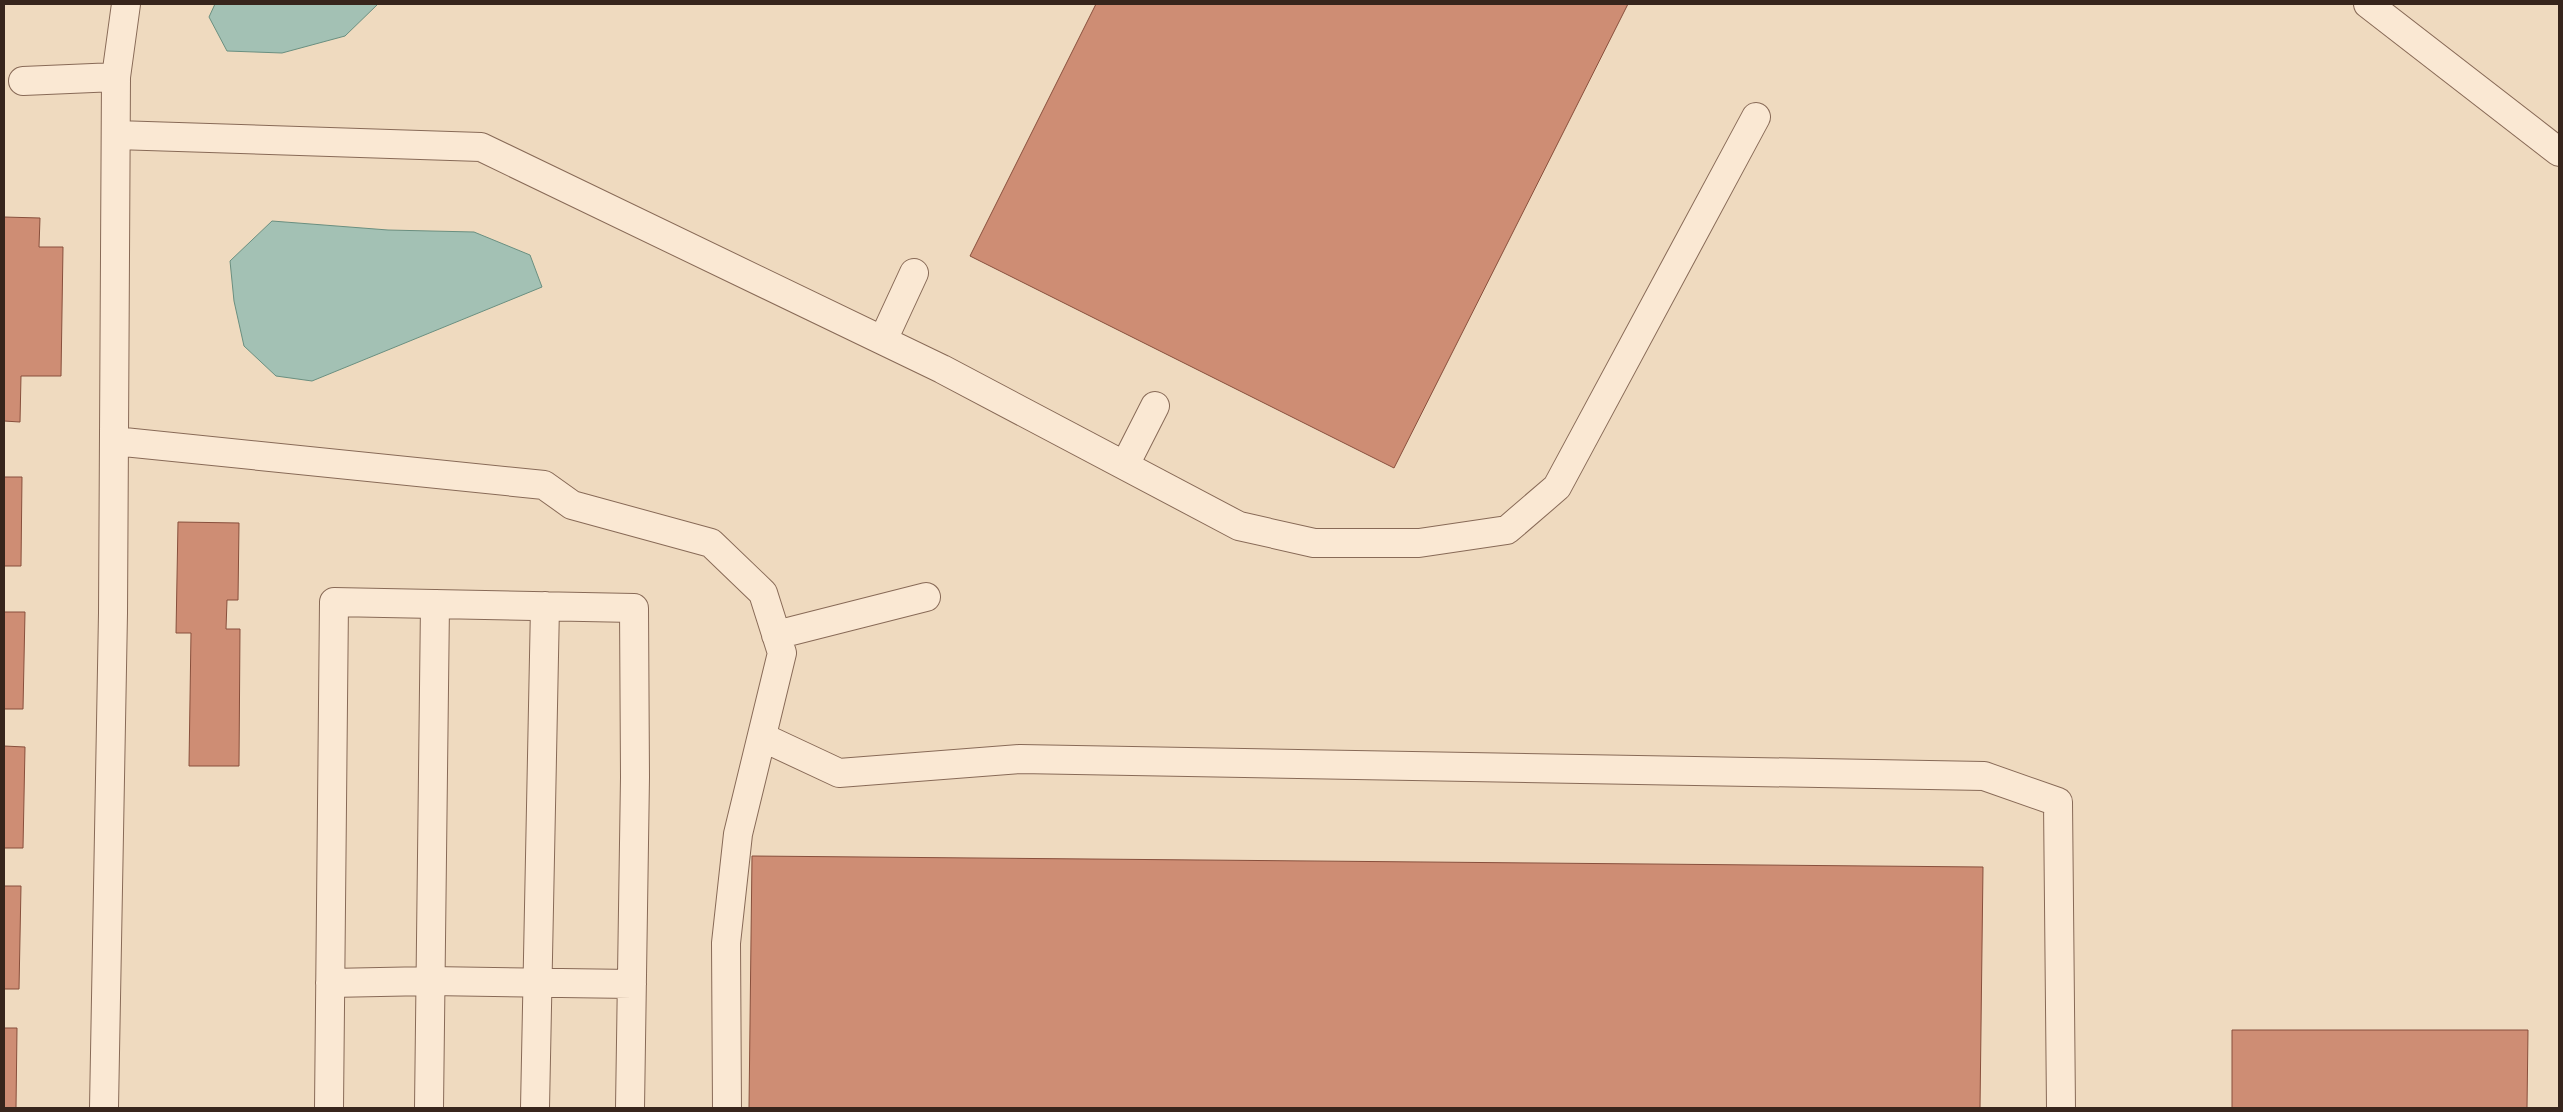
<svg xmlns="http://www.w3.org/2000/svg" width="2563" height="1112" font-family="Lora,serif">
  <rect width="100%" height="100%" fill="#efdabf"/>
  <path fill="#a3c1b4" stroke="#6a8f80" d="M215 4H378L345 36 282 53 227 51 209 17Z
    M272 221 388 230 474 232 530 255 542 287 312 381 276 376 244 346 234 301 230 261Z"/>
  <path fill="#ce8d74" stroke="#884f3c" d="M1096 4H1628L1394 468 970 256Z
    M4 217 40 218 39 247H63L61 376H21L20 422 4 421Z
    M4 477H22L21 566H4Z
    M178 522 239 523 238 600H227L226 629H240L239 766H189L191 633H176Z
    M4 612H25L23 709H4Z
    M4 746 25 747 23 848H4Z
    M752 856 1983 867 1980 1108H749Z
    M4 886H21L19 989H4Z
    M4 1028H17L16 1108H4Z
    M2232 1030H2528L2527 1108H2232Z"/>
  <g fill="none" stroke-linecap="round" stroke-linejoin="round">
    <g stroke="#886a57" stroke-width="30">
      <path id="minor" d="M2368 4 2559 152
        M23 81 116 77
        M116 135 481 147 942 369 1239 526 1314 543H1419L1507 530 1557 487 1756 117
        M883 340 914 273
        M114 441 544 485 572 505 711 543 763 593 782 653 738 834 726 943 727 1108
        M1125 465 1155 406
        M776 635 926 597
        M762 737 839 773 1020 759 1984 776 2058 802 2061 1108
        M330 983 430 981 632 984
        M104 1108 113 613 116 77 126 4
        M329 1108 334 602 634 608 635 777 630 1108
        M429 1108 435 604
        M535 1108 545 606"/>
    </g>
    <use href="#minor" stroke="#fae8d3" stroke-width="28"/>
  </g>
  <rect width="2563" height="1112" fill="none" stroke="#37251c" stroke-width="10"/>
</svg>
